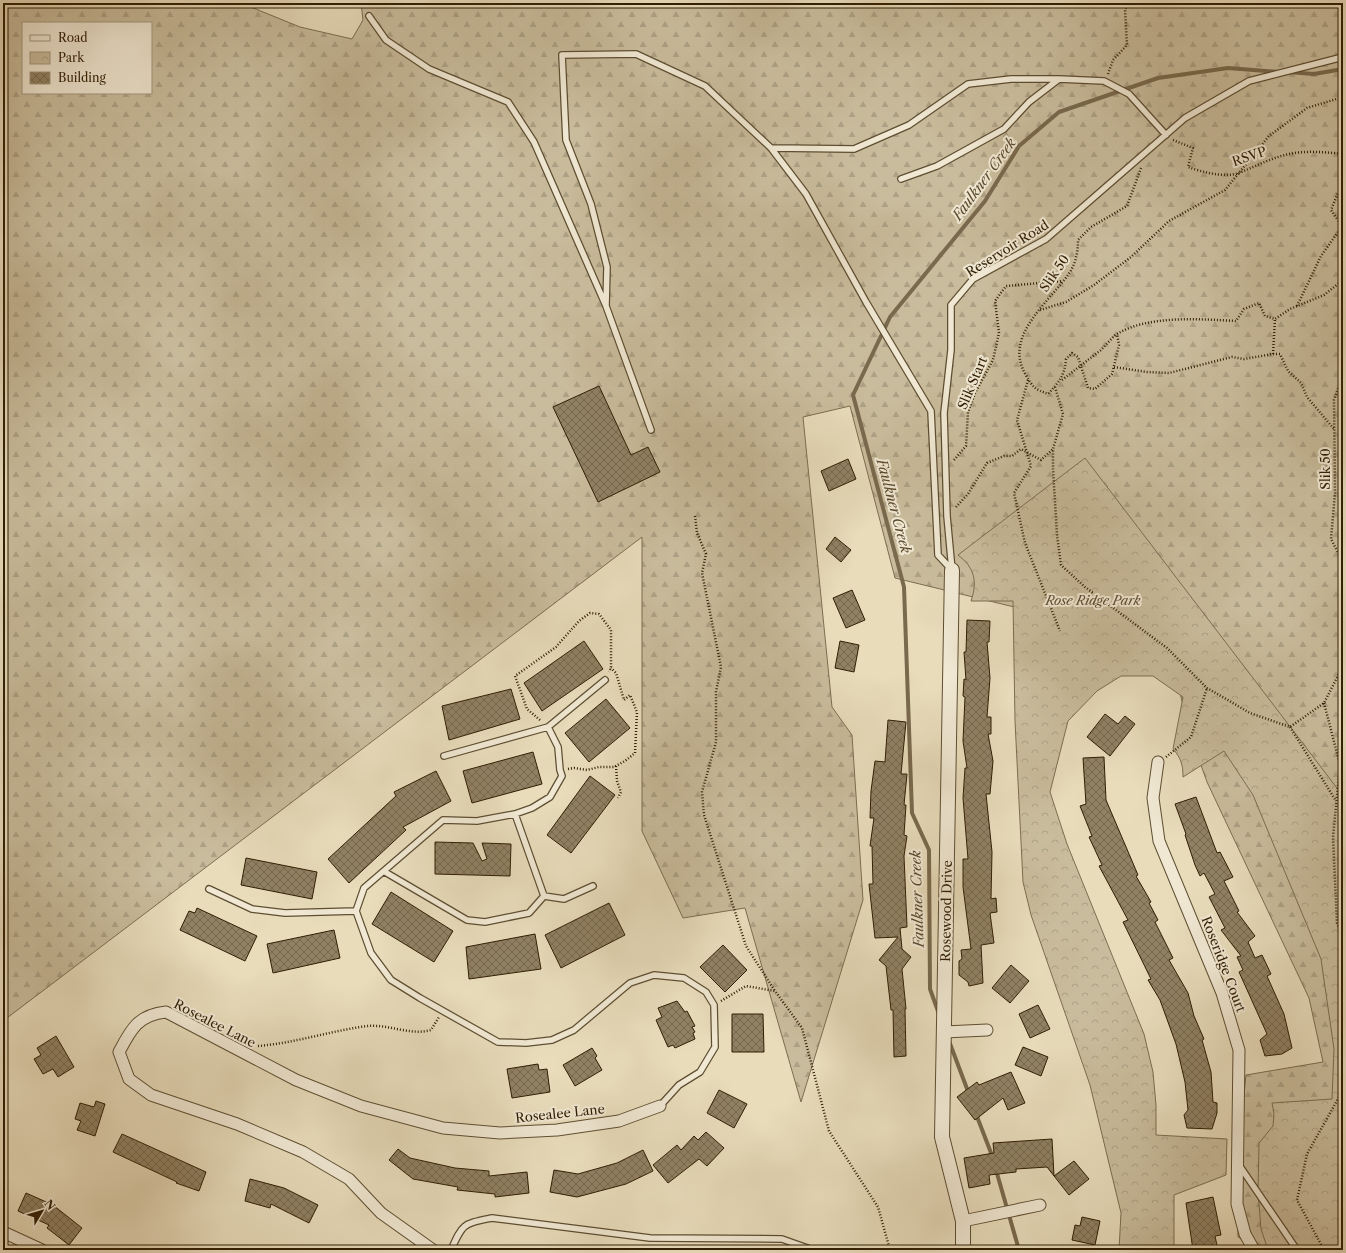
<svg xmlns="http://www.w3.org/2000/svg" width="1346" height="1253" font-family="'Libre Caslon Text',serif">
  <defs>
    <pattern id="forest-firs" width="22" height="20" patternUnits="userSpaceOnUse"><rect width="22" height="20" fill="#c9bc9c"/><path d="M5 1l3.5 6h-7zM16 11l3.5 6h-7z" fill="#ada185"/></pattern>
    <pattern id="park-crowns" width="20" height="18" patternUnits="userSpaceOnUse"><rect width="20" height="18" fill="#c9bc9c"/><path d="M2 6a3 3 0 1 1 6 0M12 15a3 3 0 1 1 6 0" fill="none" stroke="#ada185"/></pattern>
    <pattern id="building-cross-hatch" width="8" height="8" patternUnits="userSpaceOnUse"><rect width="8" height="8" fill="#908163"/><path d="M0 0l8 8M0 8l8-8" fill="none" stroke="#76694f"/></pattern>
  </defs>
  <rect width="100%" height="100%" fill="#e8dcbb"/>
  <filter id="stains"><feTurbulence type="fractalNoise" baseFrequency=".005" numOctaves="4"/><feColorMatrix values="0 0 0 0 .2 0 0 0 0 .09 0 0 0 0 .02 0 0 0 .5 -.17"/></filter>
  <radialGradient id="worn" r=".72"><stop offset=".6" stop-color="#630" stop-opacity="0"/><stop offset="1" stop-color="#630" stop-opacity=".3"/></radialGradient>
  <path fill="url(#forest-firs)" stroke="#7c6d50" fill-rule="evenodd" d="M3 3H241L300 27 352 39 363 20 361 3H1343V1250H1264L1238 1237 1237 1162 1246 1075 1323 1062 1309 998 1207 782 1191 737 1176 677 1080 623 895 578 850 406 803 417 832 707 852 735 863 900 801 1102 745 908 683 918 642 831V537L3 1021ZM23 23H151V93H23Z"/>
  <path fill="url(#park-crowns)" stroke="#7c6d50" d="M1085 458 1343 796V1250H1268L1261 1229 1258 1191 1259 1143 1273 1126 1274 1114 1272 1103 1332 1099 1334 1049 1321 959 1253 795 1224 751 1183 777C1183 765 1181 758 1173 749L1183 697 1153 676H1121L1097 691 1068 721 1050 792 1067 844 1144 1034 1153 1072 1156 1105V1135L1227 1139 1226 1175 1174 1195V1250H1119L1121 1213 1090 1085 1031 915 1023 882 1015 721 1013 601H971C978 581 974 567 958 555Z"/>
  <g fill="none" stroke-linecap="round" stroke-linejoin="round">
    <path stroke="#79694d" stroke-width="4" d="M1288 72 1314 74 1343 69
      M939 1014 930 989 929 850 912 813 904 587 853 395 890 317 985 201 1019 146 1059 112 1158 78 1228 68 1279 72
      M949 1041 969 1094
      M976 1114 993 1158
      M996 1170 1019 1250"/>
  </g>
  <path fill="url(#building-cross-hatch)" stroke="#301e04" d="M599 386 631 455 648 447 660 472 598 502 553 407Z
    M848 459 856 479 829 491 821 471Z
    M835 537 851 550 841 562 826 549Z
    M852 590 865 620 846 628 833 598Z
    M967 620 990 621 989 642H987L990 678 987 717H991V734H988L993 761 990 794H986L992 852 991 899 996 898 997 912 990 913 994 943 981 945 983 983 969 986 968 982 959 975V961L962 959 961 950 971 949 963 887V859H968L963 798 965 768H967L963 741 965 697 963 696 964 679 966 680 964 652H966Z
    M584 641 603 669 542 711 524 683Z
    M840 641 859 645 854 672 835 668Z
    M511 689 520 719 449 740 442 706Z
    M606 699 630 728 589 762 565 733Z
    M1105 714 1118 724 1125 716 1135 724 1110 756 1087 737Z
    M888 720 906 722 901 774H907L904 805H906L904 835 907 836 904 856 907 927 900 928 902 949 911 957 902 969 906 1009H905L906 1056 894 1057 893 1010H891L886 966 879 960 898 937 875 938 869 884H873L872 846H870L874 818H870L871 791 875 761 885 762Z
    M533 752 542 784 472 803 463 771Z
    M1104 757 1106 800 1138 875 1136 876 1151 902 1149 903 1158 920 1155 922 1173 958 1169 960 1188 993 1194 1016 1204 1039 1202 1040 1211 1072 1213 1102 1217 1103V1113L1212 1129 1187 1128 1184 1115 1188 1110 1185 1082 1176 1044 1160 1000 1148 980 1151 979 1123 922 1128 920 1099 866 1102 865 1089 837 1092 836 1080 806 1086 804 1083 758Z
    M436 771 451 801 403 827 406 830 349 883 328 859 396 796 394 792Z
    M590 776 615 795 571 853 547 835Z
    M1196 797 1217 853 1220 852 1233 877 1224 881 1239 911 1237 912 1255 936 1248 942 1255 958 1262 955 1271 974 1267 976 1284 1014 1292 1048 1282 1054 1265 1056 1260 1040 1267 1034 1239 972 1243 970 1237 957 1241 956 1221 930 1225 928 1209 897 1215 894 1204 873 1200 876 1195 865 1185 835 1186 834 1175 804Z
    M435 842 473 843 482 861 487 859 482 843 511 844 510 876 435 874Z
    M246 858 317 872 312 899 241 885Z
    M391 892 453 931 434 962 372 924Z
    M609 903 625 935 561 968 545 935Z
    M197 908 257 936 245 961 180 930 189 911 195 913Z
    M334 930 340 958 273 973 267 944Z
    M535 934 541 969 469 979 466 947Z
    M723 945 747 970 725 992 700 967Z
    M1011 965 1029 981 1010 1003 992 988Z
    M677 1001 685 1012 687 1011 695 1026 692 1027 695 1032 693 1033 695 1039 675 1048 673 1045 668 1047 656 1020 662 1017 658 1008Z
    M1038 1005 1050 1029 1030 1038 1019 1014Z
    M732 1014H763L764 1052H732Z
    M56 1036 74 1067 58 1077 53 1069 43 1074 34 1059 41 1055 37 1048Z
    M1023 1047 1048 1057 1041 1076 1015 1065Z
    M592 1048 597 1056 595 1058 602 1070 575 1086 563 1065Z
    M538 1064 539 1070 547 1069 550 1092 512 1098 507 1069Z
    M1011 1072 1025 1103 1008 1110 1003 1098 975 1120 957 1097 977 1082 979 1085Z
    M719 1090 747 1104 734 1128 707 1113Z
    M96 1101 105 1104 95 1136 77 1130 81 1121 75 1119 80 1103 94 1107Z
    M706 1132 724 1148 707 1166 699 1159 668 1183 653 1165 677 1145 681 1150 694 1136 698 1140Z
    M122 1134 206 1172 199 1191 176 1183 177 1182 113 1152Z
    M1052 1139 1054 1176 1074 1161 1089 1179 1069 1195 1047 1167 1016 1169V1172L989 1175 990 1184 969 1188 964 1158 994 1153 993 1143Z
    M398 1149 410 1158 455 1168 489 1171V1176L527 1172 529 1193 495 1197V1194L457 1190 458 1187 413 1179 389 1160Z
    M643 1150 653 1171 626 1184 577 1197 550 1192 554 1170 578 1174 617 1163Z
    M250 1179 284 1188 318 1205 309 1223 271 1204 270 1208 245 1201Z
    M26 1193 53 1205 82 1228 69 1245 47 1228 49 1225 18 1211Z
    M1213 1197 1221 1235 1215 1236 1218 1250H1193L1186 1203Z
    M1082 1217 1100 1221 1095 1245 1072 1240 1075 1225 1080 1226Z"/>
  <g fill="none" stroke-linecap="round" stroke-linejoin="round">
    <g stroke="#5e4e32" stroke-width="8">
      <path id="service" d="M369 16 386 40 429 69 508 102 534 142 606 306 607 267 591 204 566 140 562 55 636 54 705 86 771 148 806 194 866 302 931 411 938 555 952 570
        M771 148 854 149 909 125 968 84 1011 79H1058
        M901 179 937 166 1004 129 1029 102 1059 79 1104 81 1129 94 1166 135
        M606 306 651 430
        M952 570 947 516 944 413 951 350V305L973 279 1046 239 1185 118 1249 81 1343 57
        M444 756 548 727 605 680
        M385 872 467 920 485 922 529 913 544 896 515 814
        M209 889 252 909 285 913 356 911 364 888 443 820 477 821 515 814 532 808 550 797 562 776 560 770 558 747 548 727
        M544 896 564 899 593 886
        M356 911 371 953 391 980 420 998 498 1042 526 1043 552 1040 574 1030 630 983 654 975 684 978 706 992 714 1005 715 1047 700 1072 679 1085 660 1106
        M1239 1165 1297 1250
        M451 1250C463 1223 463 1224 492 1218L650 1238 782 1239 813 1250"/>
    </g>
    <g stroke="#5e4e32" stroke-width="13">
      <path id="minor" d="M1158 762 1153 798 1159 841 1222 993 1239 1050 1237 1204 1245 1234 1254 1250
        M944 1032 987 1030
        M963 1221 1040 1205
        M3 1232 42 1250
        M433 1250 381 1213 349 1179 303 1152 237 1124 151 1095 129 1079 119 1052C131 1029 138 1015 166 1012L296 1080 361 1106 443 1128 500 1133 557 1130 619 1121 660 1106"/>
    </g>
    <g stroke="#5e4e32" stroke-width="16">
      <path id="tertiary" d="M952 570 942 1137 963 1221V1250"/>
    </g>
    <path stroke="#301e04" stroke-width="2.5" stroke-dasharray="1 2" stroke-linecap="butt" d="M1108 74 1113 60 1127 45 1125 9 1130 3
      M1173 140 1193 148 1188 167C1202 172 1224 178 1239 173 1254 167 1269 159 1285 155 1303 150 1324 152 1343 154
      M1141 168 1127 206 1091 227 1078 240C1078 252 1076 262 1070 272 1050 302 1002 336 1026 375 1033 388 1035 389 1048 394 1059 382 1065 375 1066 359L1072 353 1078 357 1088 388 1095 389 1112 374 1119 345 1117 334C1148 315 1200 319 1236 321L1244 309 1259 303 1265 316 1275 319 1290 309 1324 295 1343 280
      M1342 226 1331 210 1338 193 1343 188
      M1297 306 1321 256 1343 225
      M1040 310 1066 302 1094 285 1131 257 1169 221 1225 190 1269 136 1307 108 1343 97
      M1273 354H1280L1288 371 1301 383 1307 397 1334 429
      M1114 367 1147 372 1169 373 1232 357 1244 359 1273 354 1275 319
      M1343 374 1334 400 1335 493 1331 539 1343 562
      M1028 380 1017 420 1031 466 1014 493 1025 543 1060 631
      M1062 380 1101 350 1116 334
      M1055 387 1063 414 1053 449V469L1057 535 1061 565 1085 587 1167 648 1207 688 1250 713 1290 727 1324 703 1343 666
      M954 460 966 446 968 412 975 393 993 360 999 333 995 301 1006 286 1063 281
      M956 507 968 494 987 463 1004 456H1012L1021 449 1041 460 1053 449
      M695 516 697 533 706 554 702 573 721 667 716 692V742L702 792 704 815 746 946 775 991
      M1324 703 1340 765 1333 837 1337 923 1343 939
      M540 720 527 709 515 676 556 647 579 621 590 613 599 614 611 630V668L609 672
      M1290 727 1336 801
      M1166 757 1191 737 1207 688
      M616 766 617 781 621 792 618 798
      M568 769 574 768 587 770 599 767H614L625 761 635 753 637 712 630 695 624 700 616 673 611 668
      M721 1001 746 986 775 991 802 1028 829 1131 878 1207 890 1250
      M258 1046C295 1043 330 1031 367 1026 389 1024 411 1036 431 1030L439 1017
      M1324 1250 1297 1200 1307 1154 1343 1090"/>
    <use href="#service" stroke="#f0e8d3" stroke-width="5.5"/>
    <use href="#minor" stroke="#f0e8d3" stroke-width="11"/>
    <use href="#tertiary" stroke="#f0e8d3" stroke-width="14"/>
  </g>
  <g text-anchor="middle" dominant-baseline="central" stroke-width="4" stroke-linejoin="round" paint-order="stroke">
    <g font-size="13" fill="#301e04" stroke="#f0e8d3">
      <text transform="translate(1249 156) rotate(-19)">RSVP</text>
      <text transform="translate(1007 248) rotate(-32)">Reservoir Road</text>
      <text transform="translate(1054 273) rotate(-56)">Slik 50</text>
      <text transform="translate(972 383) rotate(-67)">Slik Start</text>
      <text transform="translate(1325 469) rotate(-90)">Slik 50</text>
      <text transform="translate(946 911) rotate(-89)">Rosewood Drive</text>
      <text transform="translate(1224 964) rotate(69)">Roseridge Court</text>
      <text transform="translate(215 1023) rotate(27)">Rosealee Lane</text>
      <text transform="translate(560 1113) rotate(-6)">Rosealee Lane</text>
    </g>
    <g font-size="13" font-style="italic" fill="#5e4d32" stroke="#f0e8d3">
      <text x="1093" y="600">Rose Ridge Park</text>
    </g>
    <g font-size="14" font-style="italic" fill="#5a4a2e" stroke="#f0e8d3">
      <text transform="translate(984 179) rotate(-54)">Faulkner Creek</text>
      <text transform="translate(894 506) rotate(75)">Faulkner Creek</text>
      <text transform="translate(917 899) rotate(-92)">Faulkner Creek</text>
    </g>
  </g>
  <rect width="1346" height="1253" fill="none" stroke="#e8dcbb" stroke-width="16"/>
  <rect x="4" y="4" width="1338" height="1245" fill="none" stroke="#301e04" stroke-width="2"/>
  <rect x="8" y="8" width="1330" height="1237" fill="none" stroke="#301e04"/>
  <rect x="22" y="22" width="130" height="72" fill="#f0e8d3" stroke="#a39780"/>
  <rect x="30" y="35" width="20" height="6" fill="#f0e8d3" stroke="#a39780"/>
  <text x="58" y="42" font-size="12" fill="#301e04">Road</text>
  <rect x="30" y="52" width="20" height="12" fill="url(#park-crowns)" stroke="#a39780"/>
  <text x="58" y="62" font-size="12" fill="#301e04">Park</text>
  <rect x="30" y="72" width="20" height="12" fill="url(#building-cross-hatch)" stroke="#a39780"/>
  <text x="58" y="82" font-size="12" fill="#301e04">Building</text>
  <g transform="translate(42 1211) rotate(52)" stroke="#f0e8d3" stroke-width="3" paint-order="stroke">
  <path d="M0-3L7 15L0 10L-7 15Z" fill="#301e04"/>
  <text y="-6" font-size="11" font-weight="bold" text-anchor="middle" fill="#301e04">N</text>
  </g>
  <rect width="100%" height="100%" filter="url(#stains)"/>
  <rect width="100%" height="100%" fill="url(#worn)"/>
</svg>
